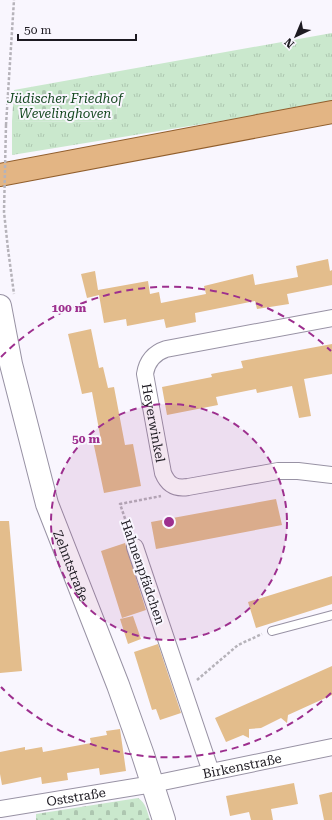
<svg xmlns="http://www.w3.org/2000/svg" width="332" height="820" font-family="'Roboto Serif',serif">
  <defs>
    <pattern id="grass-tufts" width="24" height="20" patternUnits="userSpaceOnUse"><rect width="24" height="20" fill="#cae8cd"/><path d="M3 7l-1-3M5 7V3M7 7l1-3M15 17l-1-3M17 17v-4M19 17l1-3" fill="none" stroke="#adc6b0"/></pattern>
    <pattern id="cemetery-stones" width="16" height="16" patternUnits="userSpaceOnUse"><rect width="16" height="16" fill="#cae8cd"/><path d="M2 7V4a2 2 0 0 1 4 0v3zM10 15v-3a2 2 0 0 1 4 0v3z" fill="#adc6b0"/></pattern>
  </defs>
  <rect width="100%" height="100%" fill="#f9f6fe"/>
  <path fill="url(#grass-tufts)" d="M332 33V103L12 155V121L117 122 116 90H14Z"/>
  <path fill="url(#cemetery-stones)" d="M14 90H116L117 122 12 121Z
    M138 798C146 803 147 811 150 820H36V814Z"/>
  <path fill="#e3bd8c" d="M328 259 330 271 332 270V285L287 294 289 304 257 309 255 301 195 313 196 322 166 328 164 319 127 326 126 319 104 323 99 295 87 298 81 274 95 271 98 290 148 281 150 294 159 292 161 303 206 294 204 286 253 274 255 285 298 277 296 266Z
    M91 329 99 368 103 367 108 388 114 387 125 445 133 444 141 486 104 493 93 441 101 440 92 392 82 394 68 334Z
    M332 344V374L304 379 311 416 299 418 292 386 257 393 256 389 216 397 218 405 167 415 162 387 212 377 211 374 243 368 241 361Z
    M276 499 282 525 156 549 151 522Z
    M0 521H9L22 671 0 673Z
    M125 543 146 610 122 618 101 551Z
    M332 576V604L256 628 248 602Z
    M133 616 141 639 128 644 120 619Z
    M158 644 181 713 160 720 156 709 152 710 134 652Z
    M332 666V695L288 715 287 723 281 718 261 728 249 729V738L243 735 226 742 215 718Z
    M120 729 126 771 100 775 99 768 67 773 68 780 42 784 41 777 2 785 0 774V752L25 747V750L42 747 43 752 91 743 90 738 107 735 106 731Z
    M294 783 298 804 271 809 273 820H251L249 812 230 816 226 796Z
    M332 792V820H324L319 795Z"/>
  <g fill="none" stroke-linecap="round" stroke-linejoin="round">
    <g stroke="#9892a4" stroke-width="10">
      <path id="service" d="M272 631 332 615"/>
    </g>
    <g stroke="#9892a4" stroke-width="18">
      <g id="minor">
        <path id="s1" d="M332 318 166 349C154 353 147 361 145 374L163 473C168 485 175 489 188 487L278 471H298L332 475"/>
        <path d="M135 547 211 772"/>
        <path id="s2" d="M0 809 153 784 332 747"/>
      </g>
    </g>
    <g stroke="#9892a4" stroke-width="24">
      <g id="secondary">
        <path id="s3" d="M0 306 11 364 47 504 118 685 143 755 164 820"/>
      </g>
    </g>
    <g stroke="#915e2c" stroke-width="24">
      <path id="primary" d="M0 175 332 112"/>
    </g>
    <path stroke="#b6b3ba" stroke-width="2.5" stroke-dasharray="3 2" stroke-linecap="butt" d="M6 125 14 0
      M8 249 14 294
      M130 533 120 504 161 496
      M197 680 238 645 262 634"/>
    <use href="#service" stroke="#fff" stroke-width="8"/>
    <use href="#minor" stroke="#fff" stroke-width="16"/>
    <use href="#secondary" stroke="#fff" stroke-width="22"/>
    <use href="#primary" stroke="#e3b584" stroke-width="22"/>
    <path stroke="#b6b3ba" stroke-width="2.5" stroke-dasharray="3 2" stroke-linecap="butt" d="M6 125 4 212 8 249"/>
  </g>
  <circle cx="169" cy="522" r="118" fill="#9d2f8e" fill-opacity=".12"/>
  <g fill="none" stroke="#9d2f8e" stroke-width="2" stroke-dasharray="7 5">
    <circle cx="169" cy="522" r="118"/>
    <path d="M331 693A236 236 0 0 1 1 687M1 357A236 236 0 0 1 331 351"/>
  </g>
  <g text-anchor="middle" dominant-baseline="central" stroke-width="4" stroke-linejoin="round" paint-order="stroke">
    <g font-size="13" font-style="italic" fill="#154820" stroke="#f9f6fe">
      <text x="65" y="98">Jüdischer Friedhof<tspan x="65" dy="15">Wevelinghoven</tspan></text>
    </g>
    <g font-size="13" fill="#1d1a21" stroke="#f9f6fe">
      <text stroke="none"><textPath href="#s1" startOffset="253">Heyerwinkel</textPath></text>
      <text stroke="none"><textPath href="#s3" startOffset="270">Zehntstraße</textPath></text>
      <text transform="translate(143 572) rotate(71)">Hahnenpfädchen</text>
      <text stroke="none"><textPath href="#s2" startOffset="246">Birkenstraße</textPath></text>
      <text stroke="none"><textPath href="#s2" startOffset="77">Oststraße</textPath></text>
    </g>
  </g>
  <circle cx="169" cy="522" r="6" fill="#9d2f8e" stroke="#f9f6fe" stroke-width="2"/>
  <g font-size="12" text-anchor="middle" font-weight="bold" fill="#9d2f8e" stroke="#f9f6fe" stroke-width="4" stroke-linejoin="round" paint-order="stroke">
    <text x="69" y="312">100 m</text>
    <text x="86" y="443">50 m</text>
  </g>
  <g transform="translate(296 36) rotate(224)" stroke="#f9f6fe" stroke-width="3" paint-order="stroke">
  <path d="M0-3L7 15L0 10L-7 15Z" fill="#1d1a21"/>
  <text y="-6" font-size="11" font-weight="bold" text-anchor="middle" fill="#1d1a21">N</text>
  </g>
  <path d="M18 34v6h118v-6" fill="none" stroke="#1d1a21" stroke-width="2"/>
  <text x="24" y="34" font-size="12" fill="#1d1a21" stroke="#f9f6fe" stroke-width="3" paint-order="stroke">50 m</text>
</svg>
